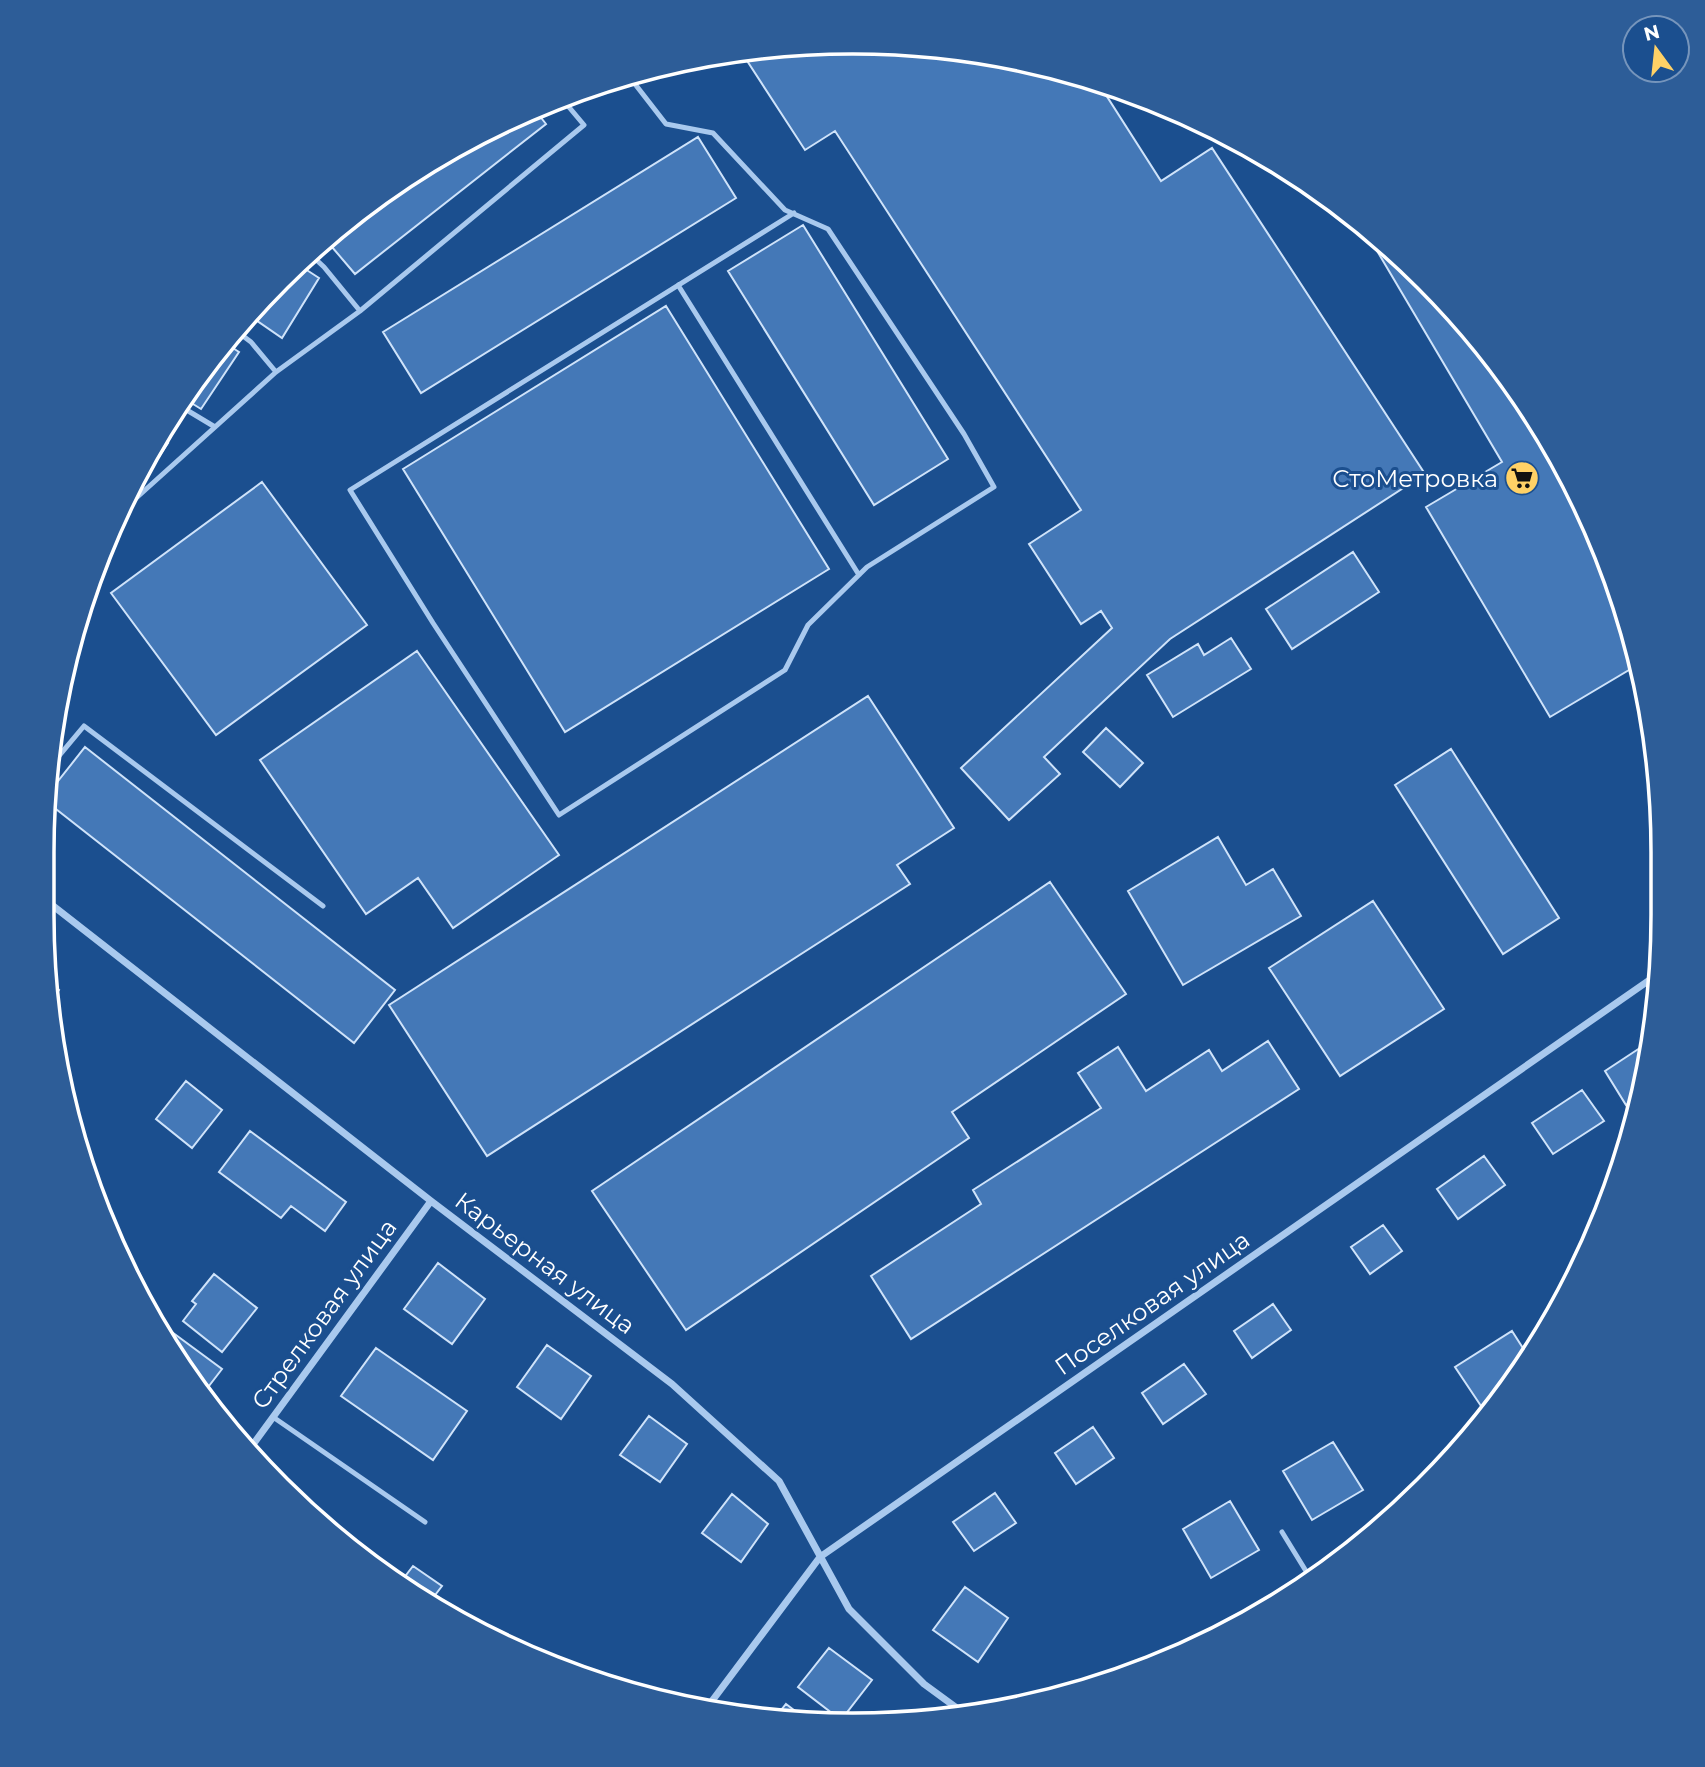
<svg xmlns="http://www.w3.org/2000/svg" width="1705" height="1767" font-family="Montserrat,sans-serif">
  <rect width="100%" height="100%" fill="#1b4f8f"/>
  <path fill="#4478b7" stroke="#cfe3fa" stroke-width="2" d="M799 44 958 49 1097 81 1161 181 1212 148 1425 474 1170 639 1044 757 1060 774 1009 820 961 768 1112 628 1101 611 1081 624 1029 544 1081 510 835 131 805 150 742 53Z
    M535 110 546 124 355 274 326 240 359 210 494 126Z
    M698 137 736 198 421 393 383 332Z
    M803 225 948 459 874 505 728 271Z
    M1381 239 1495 359 1579 494 1635 642 1639 664 1550 717 1426 507 1502 462 1373 244Z
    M299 265 319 278 282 338 247 314Z
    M666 306 829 569 565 732 403 469Z
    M225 343 239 352 201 409 185 399Z
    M158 437 168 443 143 480 137 476 150 448Z
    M262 482 367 625 216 735 111 593Z
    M1353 552 1379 592 1292 649 1266 609Z
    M1231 638 1251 669 1173 717 1147 675 1198 644 1204 655Z
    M417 651 559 855 453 928 418 878 366 914 260 760Z
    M868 696 954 828 897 865 910 884 487 1156 389 1005Z
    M1106 728 1143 763 1120 787 1083 752Z
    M85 747 395 990 354 1043 47 802V795Z
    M1451 749 1559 918 1503 954 1395 785Z
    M1218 837 1246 885 1273 869 1301 916 1183 985 1128 891Z
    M1050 882 1126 994 952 1112 969 1138 686 1330 592 1191Z
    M1373 901 1444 1009 1340 1076 1269 968Z
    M49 982 59 990 51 1002Z
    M1268 1041 1299 1089 911 1339 871 1276 981 1204 973 1190 1101 1108 1078 1073 1118 1047 1146 1091 1209 1050 1222 1071Z
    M1649 1042 1640 1096 1626 1105 1605 1071Z
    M186 1081 222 1110 192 1148 156 1119Z
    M1582 1090 1604 1121 1553 1154 1532 1123Z
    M250 1131 346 1202 325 1231 291 1206 281 1218 219 1172Z
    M1484 1156 1505 1185 1458 1219 1437 1189Z
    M1383 1225 1402 1251 1370 1274 1351 1247Z
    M438 1263 485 1299 452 1344 404 1309Z
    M214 1274 257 1308 222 1352 183 1321 196 1304 192 1301Z
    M1273 1304 1291 1330 1252 1358 1234 1331Z
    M161 1324 222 1369 202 1395Z
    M1512 1331 1528 1356 1499 1403 1485 1412 1455 1367Z
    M547 1345 591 1376 561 1419 517 1387Z
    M376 1348 467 1411 433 1460 341 1396Z
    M1184 1364 1206 1394 1163 1424 1142 1393Z
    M649 1416 687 1444 660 1482 620 1455Z
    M1093 1427 1114 1458 1076 1484 1055 1453Z
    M1333 1442 1363 1490 1312 1520 1283 1471Z
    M289 1490 316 1510 311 1516 288 1491Z
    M995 1493 1016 1523 974 1551 953 1522Z
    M732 1494 768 1524 741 1562 702 1533Z
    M1230 1501 1259 1550 1211 1578 1183 1529Z
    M413 1566 442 1586 429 1603 400 1583Z
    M965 1587 1008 1618 978 1662 933 1630Z
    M829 1648 872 1680 841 1720 798 1687Z
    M786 1704 807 1720 774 1719Z"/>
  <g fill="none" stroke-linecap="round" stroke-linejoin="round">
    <path stroke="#a9c9ee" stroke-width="5" d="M628 75 666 124 713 133 785 210 828 229 964 434 994 487 867 567 808 625 785 670 559 815 433 623 350 490 794 213
      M311 255 324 267 360 311
      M678 285 859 575
      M235 330 251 342 276 372
      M180 406 215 427
      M111 535 134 500 276 372 360 311 584 125 563 100
      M48 769 84 726 323 906
      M273 1417 425 1522
      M1282 1532 1309 1576"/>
    <path stroke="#a9c9ee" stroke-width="7" d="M43 898 431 1201 672 1384 779 1481 849 1609 924 1684 965 1714
      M249 1450 431 1201
      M706 1709 820 1557 1661 972"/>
  </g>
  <defs>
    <g id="supermarket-disc" transform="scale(1.75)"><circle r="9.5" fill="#ffd166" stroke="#1b4f8f"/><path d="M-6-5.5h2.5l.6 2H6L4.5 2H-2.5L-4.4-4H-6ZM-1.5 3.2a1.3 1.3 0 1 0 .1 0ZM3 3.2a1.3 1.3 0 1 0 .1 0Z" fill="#111"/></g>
  </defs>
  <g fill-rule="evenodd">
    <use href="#supermarket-disc" x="1522" y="478"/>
  </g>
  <g text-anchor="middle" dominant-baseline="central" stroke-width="6" stroke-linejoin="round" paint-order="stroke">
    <g font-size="24" fill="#fff" stroke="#1b4f8f" text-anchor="end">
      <text x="1498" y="478">СтоМетровка</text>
    </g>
    <g font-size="24" fill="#fff" stroke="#1b4f8f">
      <text transform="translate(545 1263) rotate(37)">Карьерная улица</text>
      <text transform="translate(1152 1303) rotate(-35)">Поселковая улица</text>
      <text transform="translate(324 1314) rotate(-54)">Стрелковая улица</text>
    </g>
  </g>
  <path d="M0 0H1705V1767H0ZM852 54H853A798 798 0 0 1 1651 852V915A798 798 0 0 1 853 1713H852A798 798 0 0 1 54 915V852A798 798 0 0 1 852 54Z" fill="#2d5d98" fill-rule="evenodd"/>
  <path fill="none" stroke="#fff" stroke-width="3.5" d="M852 54H853A798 798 0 0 1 1651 852V915A798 798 0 0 1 853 1713H852A798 798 0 0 1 54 915V852A798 798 0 0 1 852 54Z"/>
  <g transform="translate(1656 49) rotate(345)"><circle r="33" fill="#1b4f8f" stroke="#7695bc" stroke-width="2"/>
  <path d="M0-5L12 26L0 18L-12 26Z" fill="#ffd166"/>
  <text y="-10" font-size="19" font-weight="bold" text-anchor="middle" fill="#ffffff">N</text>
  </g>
</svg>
